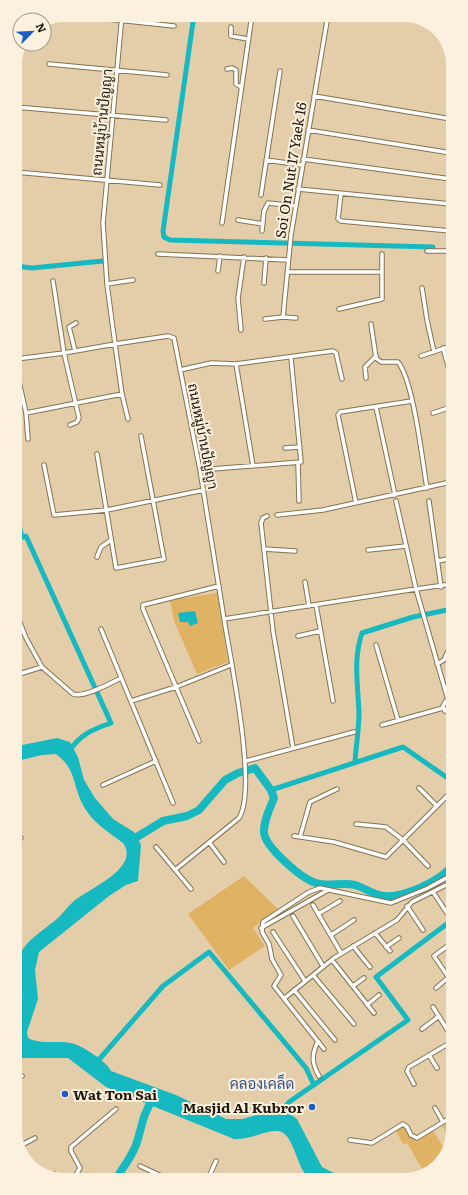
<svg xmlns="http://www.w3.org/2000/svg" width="468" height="1195" font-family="Literata,Sarabun,serif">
  <rect width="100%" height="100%" fill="#e4cea9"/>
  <path fill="#e0b263" d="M217 593 228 662 197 674 174 621 170 600Z
    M244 876 278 909 253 928 265 946 229 970 188 914Z
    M453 1119V1131L450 1139 442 1126Z
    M405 1126 415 1141 433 1131 446 1151 443 1160 424 1172 407 1143 403 1144 396 1131Z"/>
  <path fill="#17b9c0" d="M195 611 198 623 190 626 188 622H180L178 613Z
    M57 738 70 742 78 757 84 780 95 798 113 819 134 832 137 837 141 845 138 881 126 885 109 896 39 952 35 970 38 999 27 1032 28 1038C41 1045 57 1040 71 1043 80 1044 109 1063 111 1071L176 1095 226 1119H242L282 1108 297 1119 322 1167 344 1178H310C308 1176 305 1174 304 1172 296 1161 292 1131 277 1131 265 1130 251 1140 234 1139L106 1087 68 1058H18C17 1045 16 1030 17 1018 18 1011 23 1004 22 997 21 983 14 962 23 949 32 936 47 928 59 917 64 912 68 906 74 901 88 889 141 868 123 843 108 832 91 821 83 805 72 784 77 770 56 754L42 755 17 761V746Z"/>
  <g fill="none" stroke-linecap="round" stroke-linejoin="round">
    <path stroke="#17b9c0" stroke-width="5" d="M194 15 163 231 164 237 170 240 433 247
      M16 266 32 268 103 261
      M16 491 19 499 16 514 22 537
      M16 539 26 536 111 723C93 729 79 735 69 752
      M355 762C356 746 359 729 359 713 358 686 353 659 362 633L413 617 452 609
      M271 790 403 747 452 781
      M446 874 452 887
      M96 1063 163 986 209 952 306 1068 314 1085
      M280 1113 289 1102 408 1020 376 977 452 920"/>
    <path stroke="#17b9c0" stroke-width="8" d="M132 840 163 821 187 816 199 810 225 780 238 773 255 768 271 790 274 798C270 808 263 822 264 833 266 848 302 879 316 883 328 887 343 882 355 885 365 888 374 895 384 896 404 898 440 881 452 866
      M115 1180C122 1169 131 1158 136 1145 142 1128 142 1115 153 1099"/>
    <g stroke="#86724f" stroke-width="5.5">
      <path id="minor" d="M71 15 174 26
        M122 15 103 223 107 284 115 344 168 336 174 338 200 470 224 619 416 589 448 700
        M135 21 136 15
        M231 27V36L248 39
        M49 64 167 75
        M227 69 232 68 236 70V84L241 87
        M314 96 451 119
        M15 107 166 120
        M308 130 451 153
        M303 159 451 179
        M266 160 302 165
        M15 172 160 185
        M298 189 451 204
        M341 193 338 219 341 221 451 231
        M261 195 280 71
        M238 220 263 224
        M222 223 252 15
        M262 231 264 211 268 203 295 206
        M427 251H451
        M158 254 288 260
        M218 271 220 256
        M287 272H382
        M53 281 64 353 79 418 77 422 70 425
        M264 283 266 258
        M107 284 133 280
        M449 285 451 304
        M422 288 427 320 434 352
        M339 309 382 299V254
        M296 318 283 317 291 235 328 15
        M265 319 283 317
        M371 324 376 358 381 362H398C414 382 422 460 427 488
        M241 330 238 298 244 257
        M443 348 451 376
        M75 351 69 327 76 323
        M421 356 451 346
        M16 359 64 353 115 344 122 394 128 419
        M236 364 253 466
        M16 368 26 413 28 439
        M180 370 211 363 236 364 333 351 336 353 342 379
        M366 378 365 367 376 356
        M376 407 395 495
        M26 413 122 394
        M433 413 451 407
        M285 448 300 447
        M97 454 116 568 164 559 141 436
        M298 463 299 501
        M44 465 54 515 107 510 204 490
        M200 470 301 462 291 358
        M396 501 416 589 452 584
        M429 501 441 587
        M356 503 338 415 340 412 412 401
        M277 515 323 510 451 482
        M267 516 263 518 261 523 273 631 293 748
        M264 549 295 551
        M368 550 406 546
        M97 557 101 547 111 540
        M438 561 452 558
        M305 582 309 606
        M316 605 333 701
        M16 613 26 638 42 667 73 694C84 698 111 683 121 678
        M101 629 173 803
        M298 636 320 631
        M376 645 398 720
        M437 664 444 660 449 649
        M16 675 42 667
        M131 701 176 687 231 665
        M452 701H446L443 706 445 711 452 712
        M17 720V721
        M382 725 443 708
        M199 741 143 609V605L219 586
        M246 761 354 732
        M103 785 156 761
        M419 788 437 806
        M356 824 386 827 403 840 428 866
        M294 836 334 842 386 857 452 791
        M17 837 21 838
        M300 837 310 802 337 789
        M209 842 224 862
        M156 847 191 889
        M175 870 239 818C258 788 230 658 224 619
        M433 892 447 913
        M313 905 341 953
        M407 906 423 930
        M318 914 340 901
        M293 916 323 966
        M261 928 328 890
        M273 932 305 981
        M375 933 390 951
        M331 935 354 920
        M453 942 434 956 453 984
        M353 946 370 967
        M386 947 399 938
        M332 960 374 1013
        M313 975 354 1024
        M353 986 364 978
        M436 988 449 977
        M294 990 335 1040
        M286 997 334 958 397 920 412 902 452 882
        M367 1005 379 995
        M433 1007 453 1039
        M422 1029 439 1016
        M318 1041C311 1055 312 1064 319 1076
        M324 1049 274 986 281 975 272 959 269 944 262 932 263 922 309 892 320 888 391 903 426 889 452 875
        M429 1055 437 1068
        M17 1078 22 1076
        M414 1084 407 1071 409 1067 453 1041
        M435 1108 443 1122
        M350 1140 372 1143 403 1124 407 1127 411 1135 417 1138 453 1116
        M18 1147 35 1138
        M140 1166 168 1179
        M54 1174 58 1179
        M208 1179 216 1161
        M73 1180 80 1168 71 1151V1147L116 1109"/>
    </g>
    <use href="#minor" stroke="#fff" stroke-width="3.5"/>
  </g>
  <g fill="#1a5dc9" stroke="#fcf1de" stroke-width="1.5">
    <circle cx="65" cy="1094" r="4"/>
    <circle cx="312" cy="1107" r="4"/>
  </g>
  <g text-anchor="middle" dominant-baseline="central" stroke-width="4" stroke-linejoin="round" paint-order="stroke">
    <g font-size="14" fill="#20180a" stroke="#fcf1de">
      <text transform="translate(101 122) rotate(-84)">ถนนหมู่บ้านปัญญา</text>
      <text transform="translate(290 170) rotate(-81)">Soi On Nut 17 Yaek 16</text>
      <text transform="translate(204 436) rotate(79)">ถนนหมู่บ้านปัญญา</text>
    </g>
    <g font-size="14" font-weight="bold" fill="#20180a" stroke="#fcf1de" text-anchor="start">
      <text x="73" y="1094">Wat Ton Sai</text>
      <text x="304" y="1107" text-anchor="end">Masjid Al Kubror</text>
    </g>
    <g font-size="15" fill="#33548c" stroke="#fcf1de">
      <text x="262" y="1082">คลองเคล็ด</text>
    </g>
  </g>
  <path d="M0 0H468V1195H0ZM64 22H404A42 42 0 0 1 446 64V1131A42 42 0 0 1 404 1173H64A42 42 0 0 1 22 1131V64A42 42 0 0 1 64 22Z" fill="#fcf1de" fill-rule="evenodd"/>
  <g transform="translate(32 32) rotate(66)"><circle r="19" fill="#fcf1de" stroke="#a49a89"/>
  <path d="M0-3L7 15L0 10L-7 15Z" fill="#1a5dc9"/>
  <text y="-6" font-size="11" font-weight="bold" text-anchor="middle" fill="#20180a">N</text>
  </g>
</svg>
